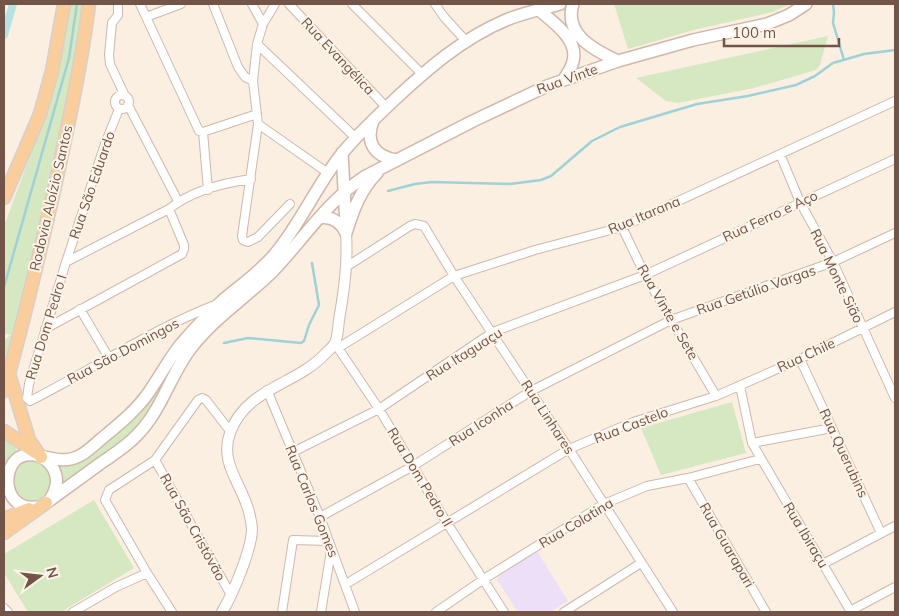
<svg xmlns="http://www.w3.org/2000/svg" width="899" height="616" font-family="Mulish,sans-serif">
  <rect width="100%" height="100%" fill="#fbefe2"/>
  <path fill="#ecdff8" d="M537 551 568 601 550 612H518L497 580 499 576Z"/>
  <path fill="#d5e8c1" d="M70 4H85L78 47 37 244 4 369V340L11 335 4 334V226L43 121 63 47Z
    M614 4H790L773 12 694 30 628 49Z
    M828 36 820 65 816 70 754 88 678 103 666 101 636 78Z
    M233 301 134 434 65 484 62 485 60 464 85 457 176 358Z
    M732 402 746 453 661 475 641 428Z
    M4 439 16 448 17 452 4 464Z
    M30 460C63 462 55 514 18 498L10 477 21 462Z
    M94 500 134 568 61 612H28L4 573V554Z"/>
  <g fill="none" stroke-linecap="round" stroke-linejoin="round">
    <path stroke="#9ed2d6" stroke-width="2.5" d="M833 4 834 13 833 23 844 60
      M388 191 415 184 432 182 510 184 541 180 551 176 592 141 620 127 697 104 748 96 796 85 815 76 833 63 864 54 895 50
      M4 287 69 58 77 4
      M224 343 248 338 301 343 304 341 309 325 319 305 312 263"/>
    <path stroke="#b7e2e4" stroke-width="8" d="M4 35 13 4"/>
    <g stroke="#ceb8ac" stroke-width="10">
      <path id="minor" d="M118 4V15L112 23 109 55 110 64 125 96
        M140 4 199 131 203 132 257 114
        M213 4 238 67 245 77 253 81
        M252 4 263 24
        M275 4 263 24 257 44 253 81 258 124 242 236 243 240 248 242 258 237 290 204
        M289 4 386 107
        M352 4 422 74
        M435 4 444 17 466 41
        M146 17 181 4
        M257 44 356 138
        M115 102a7 7 0 1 1 14 0a7 7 0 1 1-14 0Z
        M128 105 178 201
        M258 124 328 173
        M203 132 208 190
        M780 154 800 202 833 262 895 398
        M622 227 645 275 716 396
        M66 262 105 144 119 109
        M346 267 410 226 415 224 424 226 454 276 569 449 673 612
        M215 305C150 330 92 370 30 401L27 398 29 384 66 262 169 209C191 191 223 183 251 179
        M80 309 109 358
        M45 329 182 254 184 249V245L169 209
        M336 345 379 409 447 523 504 612
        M338 348 454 276 535 250 622 227 895 101
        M800 359 881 533
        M740 386 752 443 851 612
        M267 390 320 517 355 612
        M752 443 832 428
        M293 452 379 409 493 332 645 275 895 159
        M155 460 231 595
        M688 478 766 612
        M320 517 413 466 531 391 671 320 833 262 895 233
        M823 564 895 526
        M346 584 569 449 633 422 716 396 800 359 895 312
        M4 608 8 612
        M850 611 895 587
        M73 612 116 587 147 573
        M172 612 147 573 105 500 109 490 155 460 198 400 202 398 206 400 230 431
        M282 612 293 540 328 541
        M321 612 331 551
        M436 612 484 579 604 504 647 486 688 478 760 459
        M564 612 641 563"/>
    </g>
    <g stroke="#ceb8ac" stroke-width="12">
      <path id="tertiary" d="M222 612C233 594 251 551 252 530 252 524 250 517 249 512 242 484 219 463 230 433 246 388 296 385 325 354 328 351 333 347 335 343 338 337 338 327 339 320 344 291 348 263 346 233"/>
    </g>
    <g stroke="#d1b7a9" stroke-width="14">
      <path id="secondary" d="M573 4C563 35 596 51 618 61
        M539 10C553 22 579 40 573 61 572 68 567 74 564 79
        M373 121C365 142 374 156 396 160
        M342 153 346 224
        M319 218C331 216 341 222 346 233
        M346 233C353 211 360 190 377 173
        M41 457C57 466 61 482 51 498
        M46 503C64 490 83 476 101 463 114 454 127 446 137 435 162 410 170 375 191 348 215 317 247 297 274 270 304 238 327 202 364 177L473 121 547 86 618 61 693 40 767 24 789 15 806 4
        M35 507C6 510 0 472 18 458 37 447 57 469 81 455 88 451 94 445 100 440 118 425 136 411 149 392 160 376 169 359 181 344 194 329 208 314 223 300 241 285 260 272 275 254 300 224 316 187 340 156 355 137 373 120 391 103 425 71 461 39 506 20 523 13 542 9 560 4"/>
    </g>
    <g stroke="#d8cfcc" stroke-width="15">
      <path id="primary" d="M4 198 40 114 52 71 64 4
        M9 374 29 440 41 457
        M4 391C23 326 38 260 53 195 67 131 81 68 89 4
        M4 431 35 452
        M4 519 29 509
        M4 533 46 503"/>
    </g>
    <use href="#minor" stroke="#fff" stroke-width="8"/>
    <use href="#tertiary" stroke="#fff" stroke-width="10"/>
    <use href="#secondary" stroke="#fff" stroke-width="11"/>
    <use href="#primary" stroke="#f9ce9c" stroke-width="12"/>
  </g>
  <g text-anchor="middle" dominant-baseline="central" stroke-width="4" stroke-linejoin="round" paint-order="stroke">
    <g font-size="14" fill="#725449" stroke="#fff4e8">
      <text transform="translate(338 56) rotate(47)">Rua Evangélica</text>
      <text transform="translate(567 79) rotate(-20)">Rua Vinte</text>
      <text transform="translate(92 185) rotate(-71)">Rua São Eduardo</text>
      <text transform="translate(51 198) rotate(-77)">Rodovia Aloízio Santos</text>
      <text transform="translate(644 215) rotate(-23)">Rua Itarana</text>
      <text transform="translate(770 216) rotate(-25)">Rua Ferro e Aço</text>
      <text transform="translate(837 276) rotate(64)">Rua Monte Sião</text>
      <text transform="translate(756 290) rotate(-19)">Rua Getúlio Vargas</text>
      <text transform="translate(668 312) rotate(60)">Rua Vinte e Sete</text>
      <text transform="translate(46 327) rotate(-73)">Rua Dom Pedro I</text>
      <text transform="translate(123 351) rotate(-28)">Rua São Domingos</text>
      <text transform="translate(464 354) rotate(-32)">Rua Itaguaçu</text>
      <text transform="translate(806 355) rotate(-25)">Rua Chile</text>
      <text transform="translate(548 417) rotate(57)">Rua Linhares</text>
      <text transform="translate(481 423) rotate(-33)">Rua Iconha</text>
      <text transform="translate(631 425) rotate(-21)">Rua Castelo</text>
      <text transform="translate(844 453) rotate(65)">Rua Querubins</text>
      <text transform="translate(420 477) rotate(59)">Rua Dom Pedro II</text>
      <text transform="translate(312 501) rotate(68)">Rua Carlos Gomes</text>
      <text transform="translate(576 523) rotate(-31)">Rua Colatina</text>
      <text transform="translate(193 527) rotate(61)">Rua São Cristóvão</text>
      <text transform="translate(806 535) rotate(59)">Rua Ibiraçu</text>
      <text transform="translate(727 545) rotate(60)">Rua Guarapari</text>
    </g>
  </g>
  <rect width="899" height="616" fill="none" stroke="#725449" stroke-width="10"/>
  <g transform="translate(40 576) rotate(75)" stroke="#fff4e8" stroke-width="4" paint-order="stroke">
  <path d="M0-4L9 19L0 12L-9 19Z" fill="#725449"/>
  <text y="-8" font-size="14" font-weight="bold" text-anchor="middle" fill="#725449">N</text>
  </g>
  <path d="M724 38v8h115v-8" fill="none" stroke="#725449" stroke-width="2.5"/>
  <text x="732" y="38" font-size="15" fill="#725449" stroke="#fff4e8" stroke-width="4" paint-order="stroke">100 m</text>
</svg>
